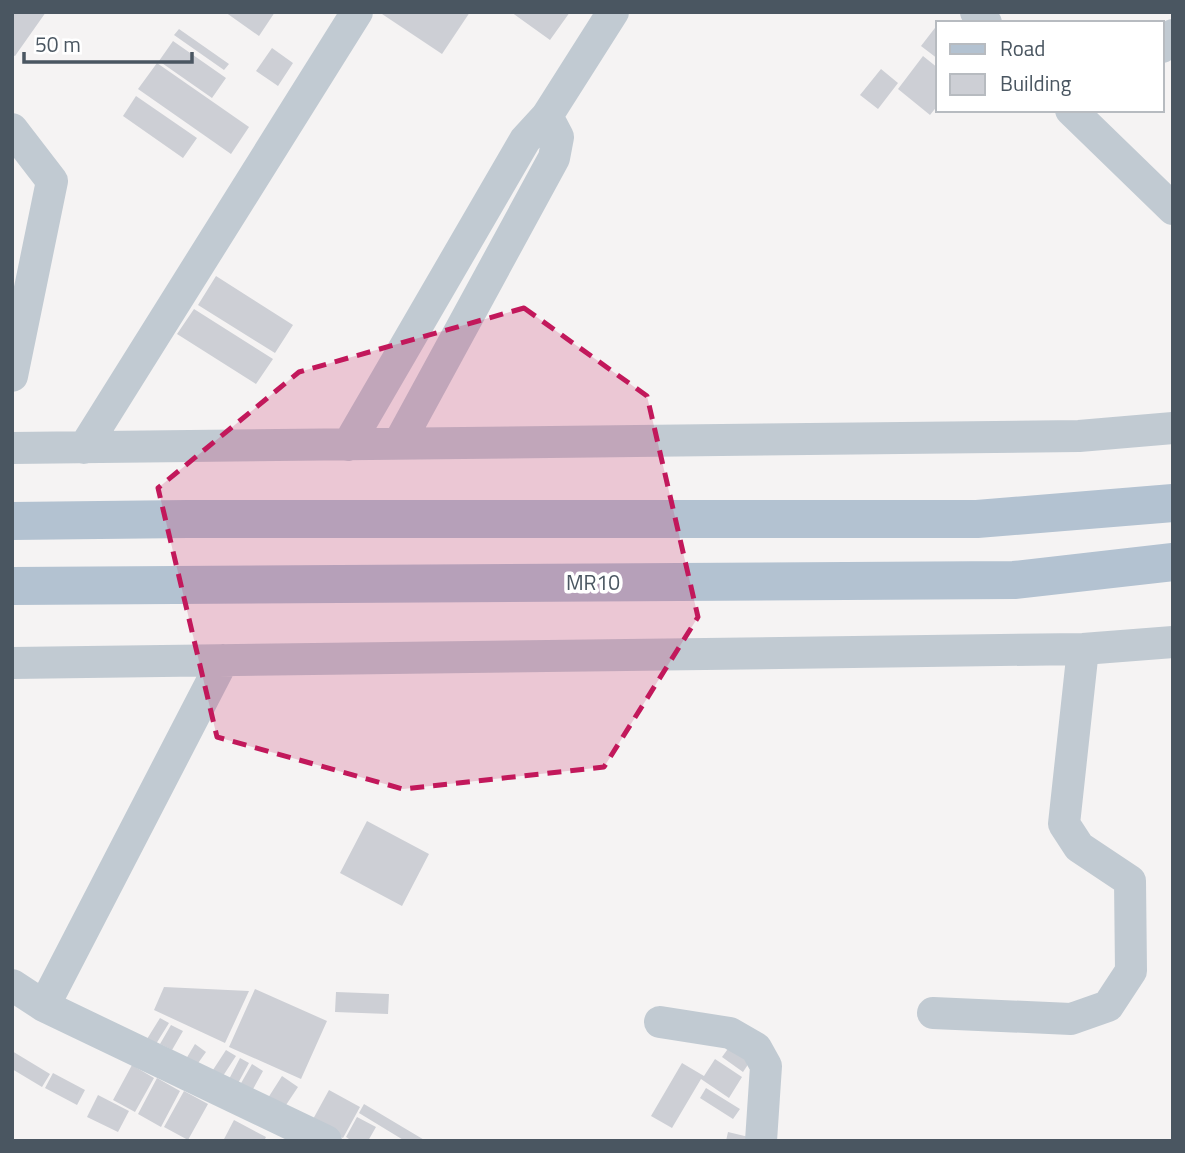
<svg xmlns="http://www.w3.org/2000/svg" width="1185" height="1153" font-family="'Titillium Web',sans-serif">
  <rect width="100%" height="100%" fill="#f5f3f3"/>
  <path fill="#cdcfd5" d="M12 12H46L15 56 12 55Z
    M225 12H275L259 36Z
    M379 12H470L442 54Z
    M511 12H570L550 40Z
    M938 24V59L921 46Z
    M179 29 229 64 224 70 174 35Z
    M173 41 226 78 212 98 159 61Z
    M272 48 293 63 278 86 256 71Z
    M923 56 938 68V105L930 115 898 89Z
    M157 63 249 127 231 154 138 89Z
    M881 69 898 83 878 109 860 95Z
    M136 96 197 138 183 158 123 116Z
    M216 276 293 325 275 353 198 305Z
    M194 309 273 359 256 384 177 334Z
    M367 821 429 854 402 906 340 873Z
    M164 987 249 991 225 1043 154 1010Z
    M255 989 327 1021 301 1079 229 1047Z
    M336 992 389 994 388 1014 335 1012Z
    M160 1018 169 1023 156 1044 147 1039Z
    M171 1025 183 1031 172 1050 160 1044Z
    M195 1044 206 1052 196 1066 186 1059Z
    M730 1046 751 1060 743 1072 722 1057Z
    M226 1050 236 1056 221 1079 211 1073Z
    M12 1051 50 1074 42 1087 12 1069Z
    M240 1058 249 1063 236 1087 227 1083Z
    M715 1059 742 1077 729 1098 701 1079 672 1128 651 1116 682 1063 704 1076Z
    M252 1064 263 1071 252 1091 240 1085Z
    M132 1065 154 1078 135 1112 113 1100Z
    M53 1073 85 1090 77 1105 45 1088Z
    M282 1076 298 1087 284 1108 268 1098Z
    M157 1078 180 1091 161 1127 138 1114Z
    M706 1088 740 1109 733 1119 700 1098Z
    M329 1090 360 1107 343 1138 312 1121Z
    M184 1091 208 1104 188 1140 164 1127Z
    M98 1095 129 1111 118 1132 87 1117Z
    M364 1104 426 1141H405L359 1113Z
    M357 1117 376 1127 368 1141H352L346 1137Z
    M234 1120 266 1137 264 1141H223Z
    M728 1132 753 1138V1141H726Z"/>
  <g fill="none" stroke-linecap="round" stroke-linejoin="round">
    <path stroke="#c1cad2" stroke-width="32" d="M976 12 986 23
      M1162 47 1173 35
      M1071 110 1173 209
      M12 129 52 181 12 376
      M399 443 554 158 558 137 547 116
      M348 445 525 140 547 116 613 12
      M12 448 1079 436 1173 428
      M84 448 357 12
      M12 663 1083 649 1173 642
      M12 985 44 1006 326 1141
      M44 1006 223 660
      M933 1013 1071 1019 1108 1006 1131 971 1130 881 1079 847 1064 824 1083 649
      M660 1022 730 1033 756 1048 766 1066 761 1141"/>
    <path stroke="#b3c2d1" stroke-width="38" d="M12 521 187 519H977L1173 503
      M12 586 1014 580 1173 562"/>
  </g>
  <path fill="#c2185b" fill-opacity="0.2" stroke="#c2185b" stroke-width="5" stroke-dasharray="14 9" stroke-linejoin="round" d="M524 308 647 396 698 617 604 767 403 789 217 737 158 488 299 372Z"/>
  <g text-anchor="middle" dominant-baseline="central" stroke-width="7" stroke-linejoin="round" paint-order="stroke">
    <g font-size="21" fill="#4a5661" stroke="#fff">
      <text x="593" y="582">MR10</text>
    </g>
  </g>
  <rect width="1185" height="1153" fill="none" stroke="#4a5661" stroke-width="28"/>
  <rect x="936" y="21" width="228" height="91" fill="#ffffff" stroke="#b7bbc0" stroke-width="2"/>
  <rect x="950" y="44" width="35" height="10" fill="#b3c2d1" stroke="#b7bbc0" stroke-width="2"/>
  <text x="1000" y="56" font-size="21" fill="#4a5661">Road</text>
  <rect x="950" y="74" width="35" height="21" fill="#cdcfd5" stroke="#b7bbc0" stroke-width="2"/>
  <text x="1000" y="91" font-size="21" fill="#4a5661">Building</text>
  <path d="M24 52v10h168v-10" fill="none" stroke="#4a5661" stroke-width="3.5"/>
  <text x="35" y="52" font-size="21" fill="#4a5661" stroke="#ffffff" stroke-width="5" paint-order="stroke">50 m</text>
</svg>
